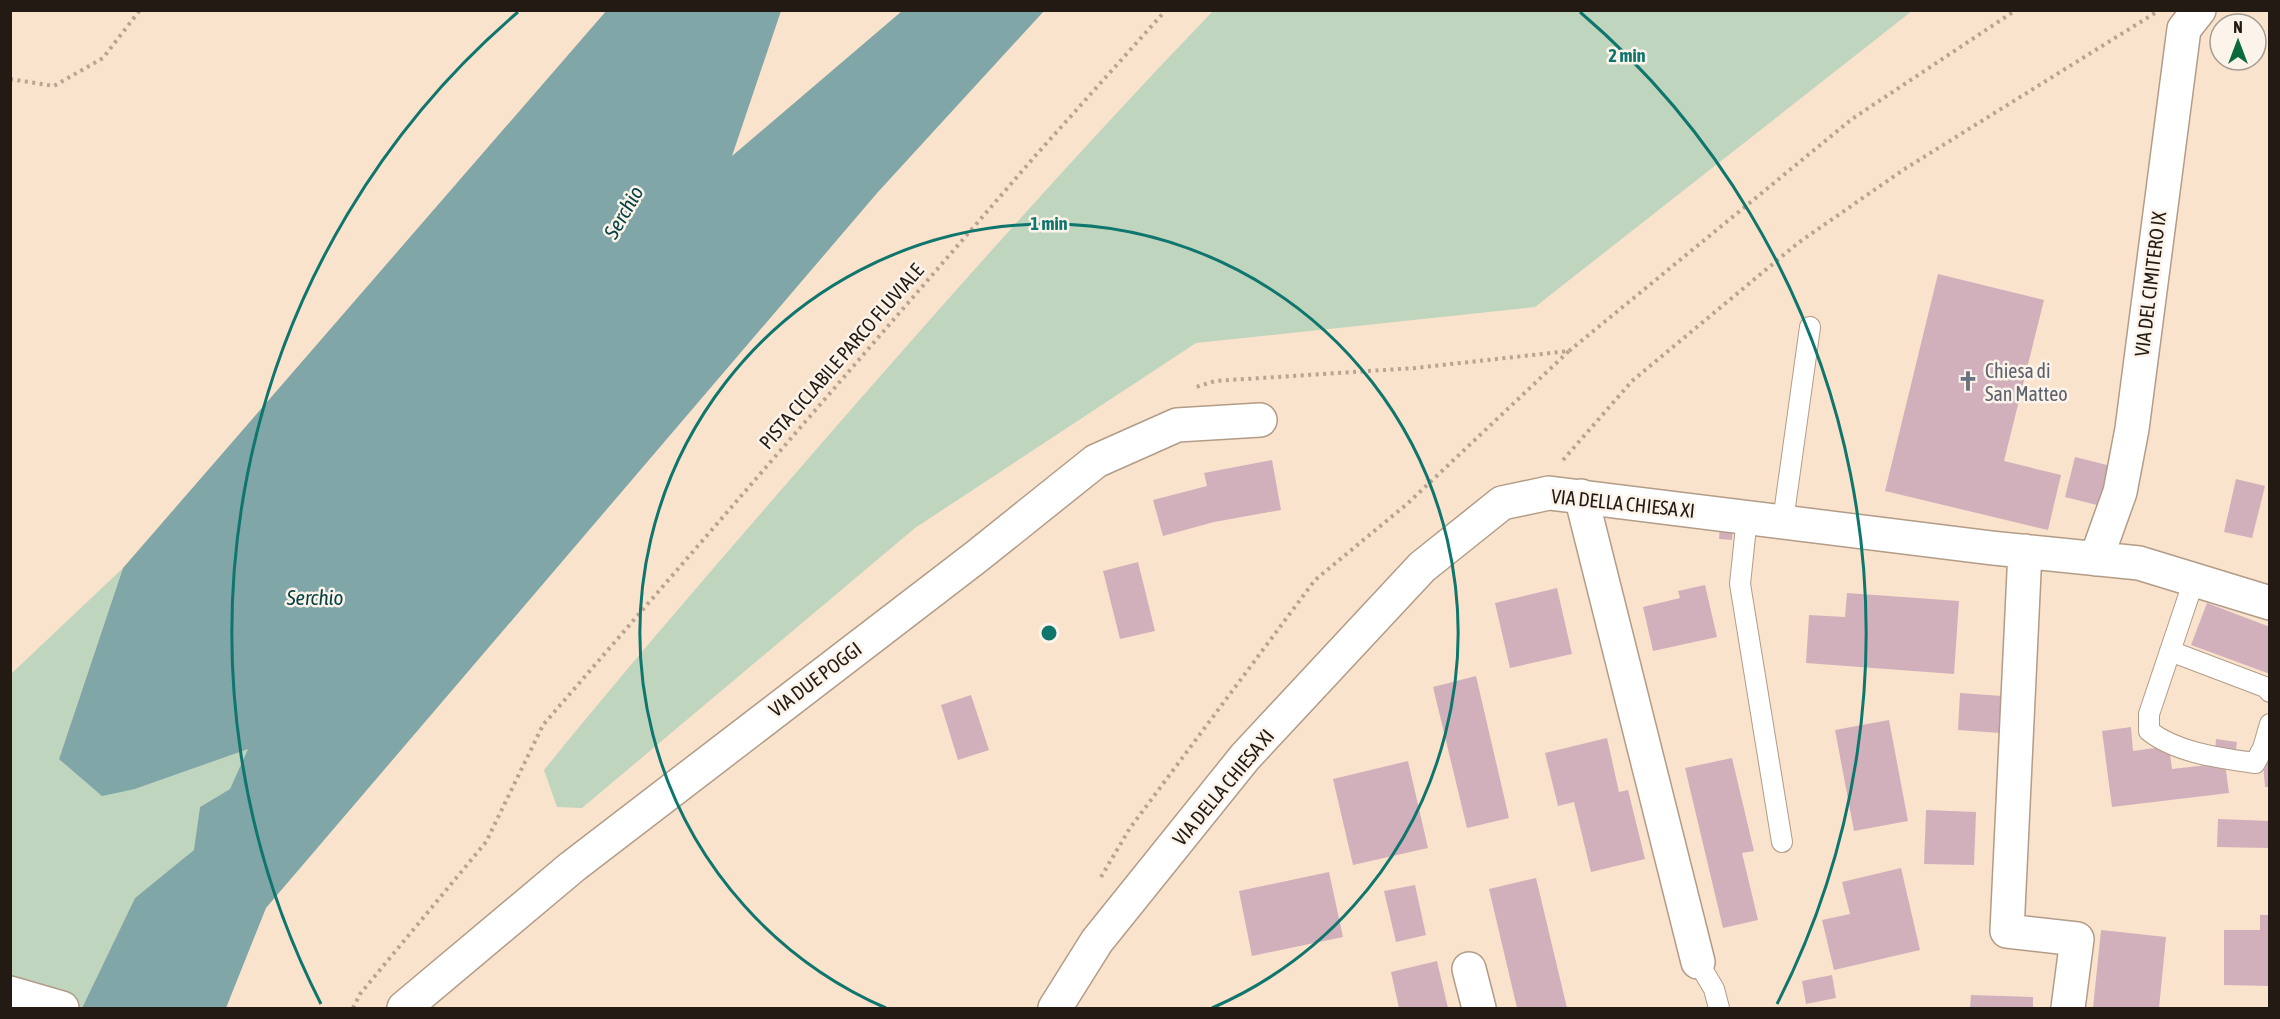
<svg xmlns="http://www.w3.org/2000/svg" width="2280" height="1019" font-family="'Asap Condensed',sans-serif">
  <rect width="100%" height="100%" fill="#fae3cc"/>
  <path fill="#bfd5be" d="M1213 11H1912L1535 307 1196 343 915 528 582 808 557 807 544 770C638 654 736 542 834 429 958 287 1083 146 1213 11Z
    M123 568 59 759 135 789 249 748 230 789 200 807 195 850 135 898 82 1008H11V674Z"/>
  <path fill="#80a6a7" d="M607 10 781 11 732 156 902 11H1044L878 192 266 908 226 1008H82L135 898 194 850 200 807 230 789 248 749 135 789 102 796 59 759 123 568Z"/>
  <path fill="#d1b0bc" d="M1938 274 2044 300 2004 461 2061 475 2048 530 1885 491Z
    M2075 457 2115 467 2105 507 2065 497Z
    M1272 460 1281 510 1214 522 1163 536 1153 500 1207 486 1204 473Z
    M2236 479 2265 486 2252 538 2224 532Z
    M1720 525 1733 526 1732 540 1719 539Z
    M1138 562 1155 631 1120 639 1103 571Z
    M1705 585 1717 637 1653 651 1643 607 1680 598 1678 591Z
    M1557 588 1572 654 1510 668 1495 603Z
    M1847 593 1959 601 1954 674 1806 663 1809 615 1845 617Z
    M2207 603 2270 627V674L2191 645Z
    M1476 676 1509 818 1467 828 1433 687Z
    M1960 693 2003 696 2000 733 1958 730Z
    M971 695 989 750 958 760 941 705Z
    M1889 720 1908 821 1854 831 1835 730Z
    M2131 727 2133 751 2169 746 2172 769 2225 763 2229 793 2112 807 2102 731Z
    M1607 738 1619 792 1628 790 1645 859 1591 872 1574 802 1558 806 1545 753Z
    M2216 739 2237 742 2235 756 2215 753Z
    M1732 758 1754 851 1742 853 1758 920 1723 928 1685 768Z
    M1408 761 1428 848 1353 865 1333 779Z
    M2263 763H2270V787H2265Z
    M1926 810 1976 812 1974 865 1924 864Z
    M2218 819 2270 821V848L2217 847Z
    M1901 868 1920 950 1834 970 1822 920 1850 914 1842 882Z
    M1329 872 1343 937 1252 956 1239 891Z
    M1536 878 1567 1008H1517L1489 889Z
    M1415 885 1426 935 1396 942 1384 891Z
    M2260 915H2270V986L2224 985V930H2260Z
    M2101 930 2166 937 2159 1008H2093Z
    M1437 961 1448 1008H1399L1391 972Z
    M1832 975 1836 998 1806 1004 1802 981Z
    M1971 995 2033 997V1008H1970Z"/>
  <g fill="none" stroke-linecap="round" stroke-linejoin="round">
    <g stroke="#b29c87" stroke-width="22">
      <path id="lane" d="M1747 517 1740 584 1782 842
        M1783 521 1810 327
        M2194 580 2149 714V731C2177 753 2220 758 2255 763L2263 748 2270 724
        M2170 651 2265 687 2270 692
        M1698 962 1714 989 1719 1008"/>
    </g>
    <g stroke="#b29c87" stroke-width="36">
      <path id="street" d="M1581 496 1698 962
        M2025 551 2007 931 2077 939 2068 1008
        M2096 559 2120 492 2132 429 2184 29 2199 10
        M1469 969 1479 1008
        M404 1008 572 867 976 557 1096 461 1177 425 1260 420
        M1055 1008 1097 941 1245 757 1422 567 1502 503 1549 493 1992 548 2139 563 2270 603"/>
    </g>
    <g stroke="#b29c87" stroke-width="36">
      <path id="primary" d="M10 993 62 1008"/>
    </g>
    <path stroke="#b7a492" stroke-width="4" stroke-dasharray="3 4.5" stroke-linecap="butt" d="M10 79 54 86 103 58 140 10
      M1569 351 1852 119 2016 10
      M1563 460 1632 381 1798 243 1903 170 2155 13
      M1101 877 1130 828 1315 580 1407 504 1569 351 1415 368 1215 381 1193 388
      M353 1008 360 994 486 842 543 725 1036 155 1166 10"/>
    <use href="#lane" stroke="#fff" stroke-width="20"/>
    <use href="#street" stroke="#fff" stroke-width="33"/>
    <use href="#primary" stroke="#fff" stroke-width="33"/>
  </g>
  <g fill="none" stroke="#0f766e" stroke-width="3">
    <path d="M886 1008A409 409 0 1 1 1212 1008"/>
    <path d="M321 1004A817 817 0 0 1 518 12M1580 12A817 817 0 0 1 1777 1004"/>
  </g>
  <defs>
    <g id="church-bare" transform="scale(1.62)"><path d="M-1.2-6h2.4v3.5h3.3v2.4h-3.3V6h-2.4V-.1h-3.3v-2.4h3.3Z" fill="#6b7280" stroke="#fcf3ea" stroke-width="2.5" paint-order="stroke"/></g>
  </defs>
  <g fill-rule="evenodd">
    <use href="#church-bare" x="1968" y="381"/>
  </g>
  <g text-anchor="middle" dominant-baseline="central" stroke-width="5" stroke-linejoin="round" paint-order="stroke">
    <g font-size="20" fill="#231b13" stroke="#fcf3ea">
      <text transform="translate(2150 284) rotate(-83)">VIA DEL CIMITERO IX</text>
      <text transform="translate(841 356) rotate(-49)">PISTA CICLABILE PARCO FLUVIALE</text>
      <text transform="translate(1623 503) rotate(6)">VIA DELLA CHIESA XI</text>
      <text transform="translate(815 679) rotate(-37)">VIA DUE POGGI</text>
      <text transform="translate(1223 787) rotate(-50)">VIA DELLA CHIESA XI</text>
    </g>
    <g font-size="20" fill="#5b616d" stroke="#fcf3ea" text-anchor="start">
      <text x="1985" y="370">Chiesa di<tspan x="1985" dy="23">San Matteo</tspan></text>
    </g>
    <g font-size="21" font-style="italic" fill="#044344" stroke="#fcf3ea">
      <text transform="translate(623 212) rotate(-60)">Serchio</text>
      <text x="315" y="597">Serchio</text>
    </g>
  </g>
  <circle cx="1049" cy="633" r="9" fill="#0f766e" stroke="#fcf3ea" stroke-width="3"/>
  <g font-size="18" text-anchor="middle" font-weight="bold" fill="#0f766e" stroke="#fcf3ea" stroke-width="5" stroke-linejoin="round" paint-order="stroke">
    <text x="1627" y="62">2 min</text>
    <text x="1049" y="230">1 min</text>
  </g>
  <rect width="2280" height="1019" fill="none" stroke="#231b13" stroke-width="24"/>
  <g transform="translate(2238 42)"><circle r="28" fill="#fcf3ea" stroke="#a59d94" stroke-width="1.5"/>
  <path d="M0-4.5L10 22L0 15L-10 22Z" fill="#0a693d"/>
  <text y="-9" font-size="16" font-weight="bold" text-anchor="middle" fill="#231b13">N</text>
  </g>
</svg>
